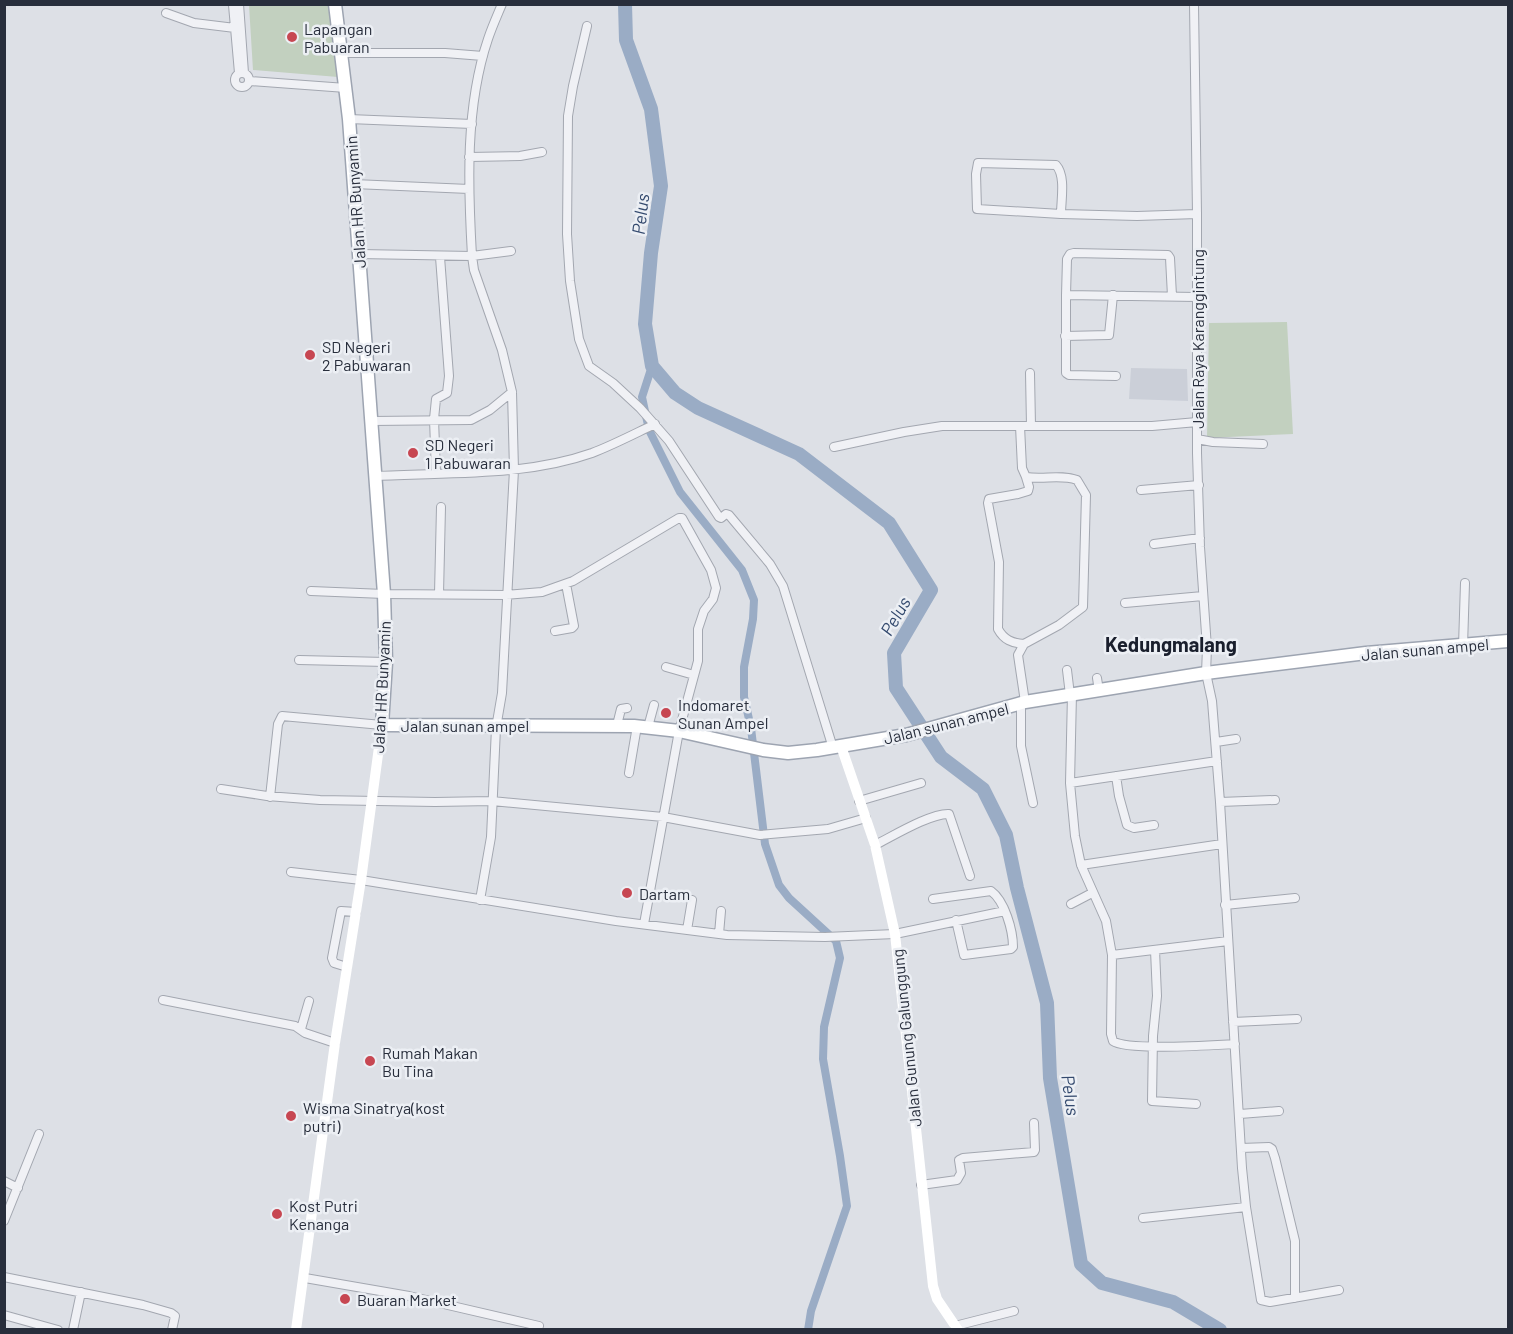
<svg xmlns="http://www.w3.org/2000/svg" width="1513" height="1334" font-family="Barlow,sans-serif">
  <rect width="100%" height="100%" fill="#dde0e6"/>
  <path fill="#cbcfd8" d="M1131 368 1187 369 1188 401 1129 399Z"/>
  <path fill="#c2d0bf" d="M249 5H329L338 77 253 70Z
    M1287 322 1293 434 1207 438 1209 323Z"/>
  <g fill="none" stroke-linecap="round" stroke-linejoin="round">
    <path stroke="#9aacc5" stroke-width="8" d="M652 366 642 397 649 430 680 492 742 570 754 600 753 619 744 667V697L751 728 765 844 779 885 789 898 836 941 840 958 824 1027 823 1059 840 1156 847 1206 811 1311 808 1330"/>
    <path stroke="#9aacc5" stroke-width="14" d="M625 4 626 40 651 109 661 186 651 253 645 324 652 366 675 393 698 408 799 454 889 523 931 590 894 653 896 688 941 757 983 789 1006 835 1017 888 1047 1003 1050 1078 1081 1264 1102 1283 1173 1302 1220 1330"/>
    <g stroke="#a3a7b0" stroke-width="10">
      <path id="street" d="M239 4 244 73
        M1194 4 1197 214V453L1200 547 1207 648 1206 673 1212 701 1220 802 1242 1168 1246 1207 1261 1300 1270 1302 1339 1290
        M233 5 239 73
        M166 13 194 23 235 28
        M587 26 573 86 568 116 567 234 570 281 579 339 589 366 613 383 640 408 669 441 719 517 721 518 726 514 729 515 770 564 783 586 833 748
        M341 53H445L483 56
        M235 80a7 7 0 1 1 14 0a7 7 0 1 1-14 0Z
        M249 81 346 88
        M349 119 472 124
        M469 157 520 156 542 152
        M354 184 469 189
        M1061 214 977 209 976 174 978 163 1056 165C1066 176 1061 200 1061 214L1137 216 1197 214
        M359 254 472 256C468 186 465 107 488 39 492 27 497 16 502 4
        M1066 295 1067 259 1070 254 1074 253 1168 255 1170 258 1172 296
        M1065 336 1109 335 1113 295
        M1030 373 1031 426
        M1116 376 1069 375 1066 373V295L1197 297
        M371 421 471 420 490 410 512 392
        M1020 426 1022 468 1026 477C1044 480 1060 474 1077 480L1086 495 1083 607 1059 625 1024 644 1018 655 1025 702
        M1197 439 1213 442 1263 444
        M834 447 904 432 942 426H1152L1197 422
        M436 473 434 419 436 399 447 393 449 376 440 257
        M376 476C447 472 524 477 592 453 613 445 634 434 655 424
        M1141 490 1199 485
        M1154 544 1200 538
        M311 591 384 594 506 595 542 592 573 581 679 518H682L711 570 716 588 713 599 704 611 698 629V661L679 731 644 924
        M439 594 441 507
        M1125 603 1203 596
        M555 631 572 628 574 626 566 584
        M1024 644C1012 643 1004 640 998 629L999 562 988 503 989 499 1018 494 1028 491 1029 487 1026 477
        M1463 646 1465 583
        M299 660 386 662
        M666 667 694 675
        M1067 670 1070 695
        M1097 678 1099 691
        M1072 694 1070 783 1075 836 1081 865 1106 921 1112 955 1111 1034 1113 1041C1126 1051 1215 1045 1235 1044
        M1021 703V746L1033 803
        M617 725 621 709 627 708
        M648 727 654 705
        M1216 742 1236 739
        M629 773 637 726
        M1116 776 1119 796 1127 825 1134 828 1154 825
        M1070 783 1217 761
        M221 789 267 796 320 800 435 802 492 801 663 817 760 835 828 829 866 818
        M270 797 278 724 282 716 382 725
        M859 801 921 783
        M1220 802 1275 800
        M875 845C893 836 931 813 949 814L970 876
        M1081 865 1222 844
        M291 872 361 880 616 921 727 935 825 937 895 934 1005 911
        M933 899 991 891C1005 901 1013 931 1013 947L1011 949 964 955 956 920
        M480 900 491 837 496 728 502 693 514 470 512 392 502 350 474 270 472 256 511 251
        M1071 904 1092 893
        M1225 905 1295 898
        M687 930 692 900
        M719 934 721 911
        M1155 950 1157 996 1153 1036 1152 1101 1196 1104
        M1112 955 1228 941
        M347 967 334 963 332 958 341 911 356 912
        M163 1000 295 1026 305 1033 335 1043
        M1233 1022 1297 1019
        M301 1029 309 1001
        M1240 1114 1279 1111
        M1241 1148 1269 1147 1272 1149 1275 1158 1295 1241V1298
        M4 1181 18 1188
        M921 1185 957 1180 961 1173 959 1160 963 1158 1034 1152 1035 1150 1034 1123
        M1143 1218 1246 1207
        M4 1221 39 1134
        M4 1277 143 1305 171 1313 175 1316 172 1330
        M305 1278 409 1296 539 1326
        M4 1315 58 1330
        M955 1326 1014 1311
        M73 1330 81 1292"/>
    </g>
    <g stroke="#9da4b1" stroke-width="15">
      <path id="primary" d="M335 4 349 119 384 594 386 662 382 725 634 726 679 731 763 750 788 753 817 750 906 735 1025 702 1206 673 1366 653 1508 641"/>
    </g>
    <use href="#street" stroke="#f0f1f5" stroke-width="8"/>
    <path stroke="#fff" stroke-width="10" d="M841 746 875 845 895 934 933 1286 937 1299 958 1330
      M296 1330 335 1043 361 880 382 725"/>
    <use href="#primary" stroke="#fff" stroke-width="12"/>
  </g>
  <g fill="#c74752" stroke="#eceff4" stroke-width="2">
    <circle cx="292" cy="37" r="6"/>
    <circle cx="310" cy="355" r="6"/>
    <circle cx="413" cy="453" r="6"/>
    <circle cx="666" cy="713" r="6"/>
    <circle cx="627" cy="893" r="6"/>
    <circle cx="370" cy="1061" r="6"/>
    <circle cx="291" cy="1116" r="6"/>
    <circle cx="277" cy="1214" r="6"/>
    <circle cx="345" cy="1299" r="6"/>
  </g>
  <g text-anchor="middle" dominant-baseline="central" stroke-width="5" stroke-linejoin="round" paint-order="stroke">
    <g font-size="16" fill="#282e3c" stroke="#eceff4" text-anchor="start">
      <text x="304" y="28">Lapangan<tspan x="304" dy="18">Pabuaran</tspan></text>
      <text x="322" y="346">SD Negeri<tspan x="322" dy="18">2 Pabuwaran</tspan></text>
      <text x="425" y="444">SD Negeri<tspan x="425" dy="18">1 Pabuwaran</tspan></text>
      <text x="678" y="704">Indomaret<tspan x="678" dy="18">Sunan Ampel</tspan></text>
      <text x="639" y="893">Dartam</text>
      <text x="382" y="1052">Rumah Makan<tspan x="382" dy="18">Bu Tina</tspan></text>
      <text x="303" y="1107">Wisma Sinatrya(kost<tspan x="303" dy="18">putri)</tspan></text>
      <text x="289" y="1205">Kost Putri<tspan x="289" dy="18">Kenanga</tspan></text>
      <text x="357" y="1299">Buaran Market</text>
    </g>
    <g font-size="16" fill="#282e3c" stroke="#eceff4">
      <text transform="translate(355 202) rotate(-94)">Jalan HR Bunyamin</text>
      <text transform="translate(1197 339) rotate(-90)">Jalan Raya Karanggintung</text>
      <text transform="translate(1425 649) rotate(-5)">Jalan sunan ampel</text>
      <text transform="translate(381 687) rotate(-87)">Jalan HR Bunyamin</text>
      <text transform="translate(946 723) rotate(-14)">Jalan sunan ampel</text>
      <text x="465" y="725">Jalan sunan ampel</text>
      <text transform="translate(906 1038) rotate(-96)">Jalan Gunung Galunggung</text>
    </g>
    <g font-size="18" font-style="italic" fill="#344a6e" stroke="#eceff4">
      <text transform="translate(640 214) rotate(-83)">Pelus</text>
      <text transform="translate(895 616) rotate(-60)">Pelus</text>
      <text transform="translate(1071 1095) rotate(82)">Pelus</text>
    </g>
    <g font-size="20" font-weight="bold" fill="#1a1f2d" stroke="#eceff4">
      <text x="1171" y="644">Kedungmalang</text>
    </g>
  </g>
  <rect width="1513" height="1334" fill="none" stroke="#282e3c" stroke-width="12"/>
</svg>
